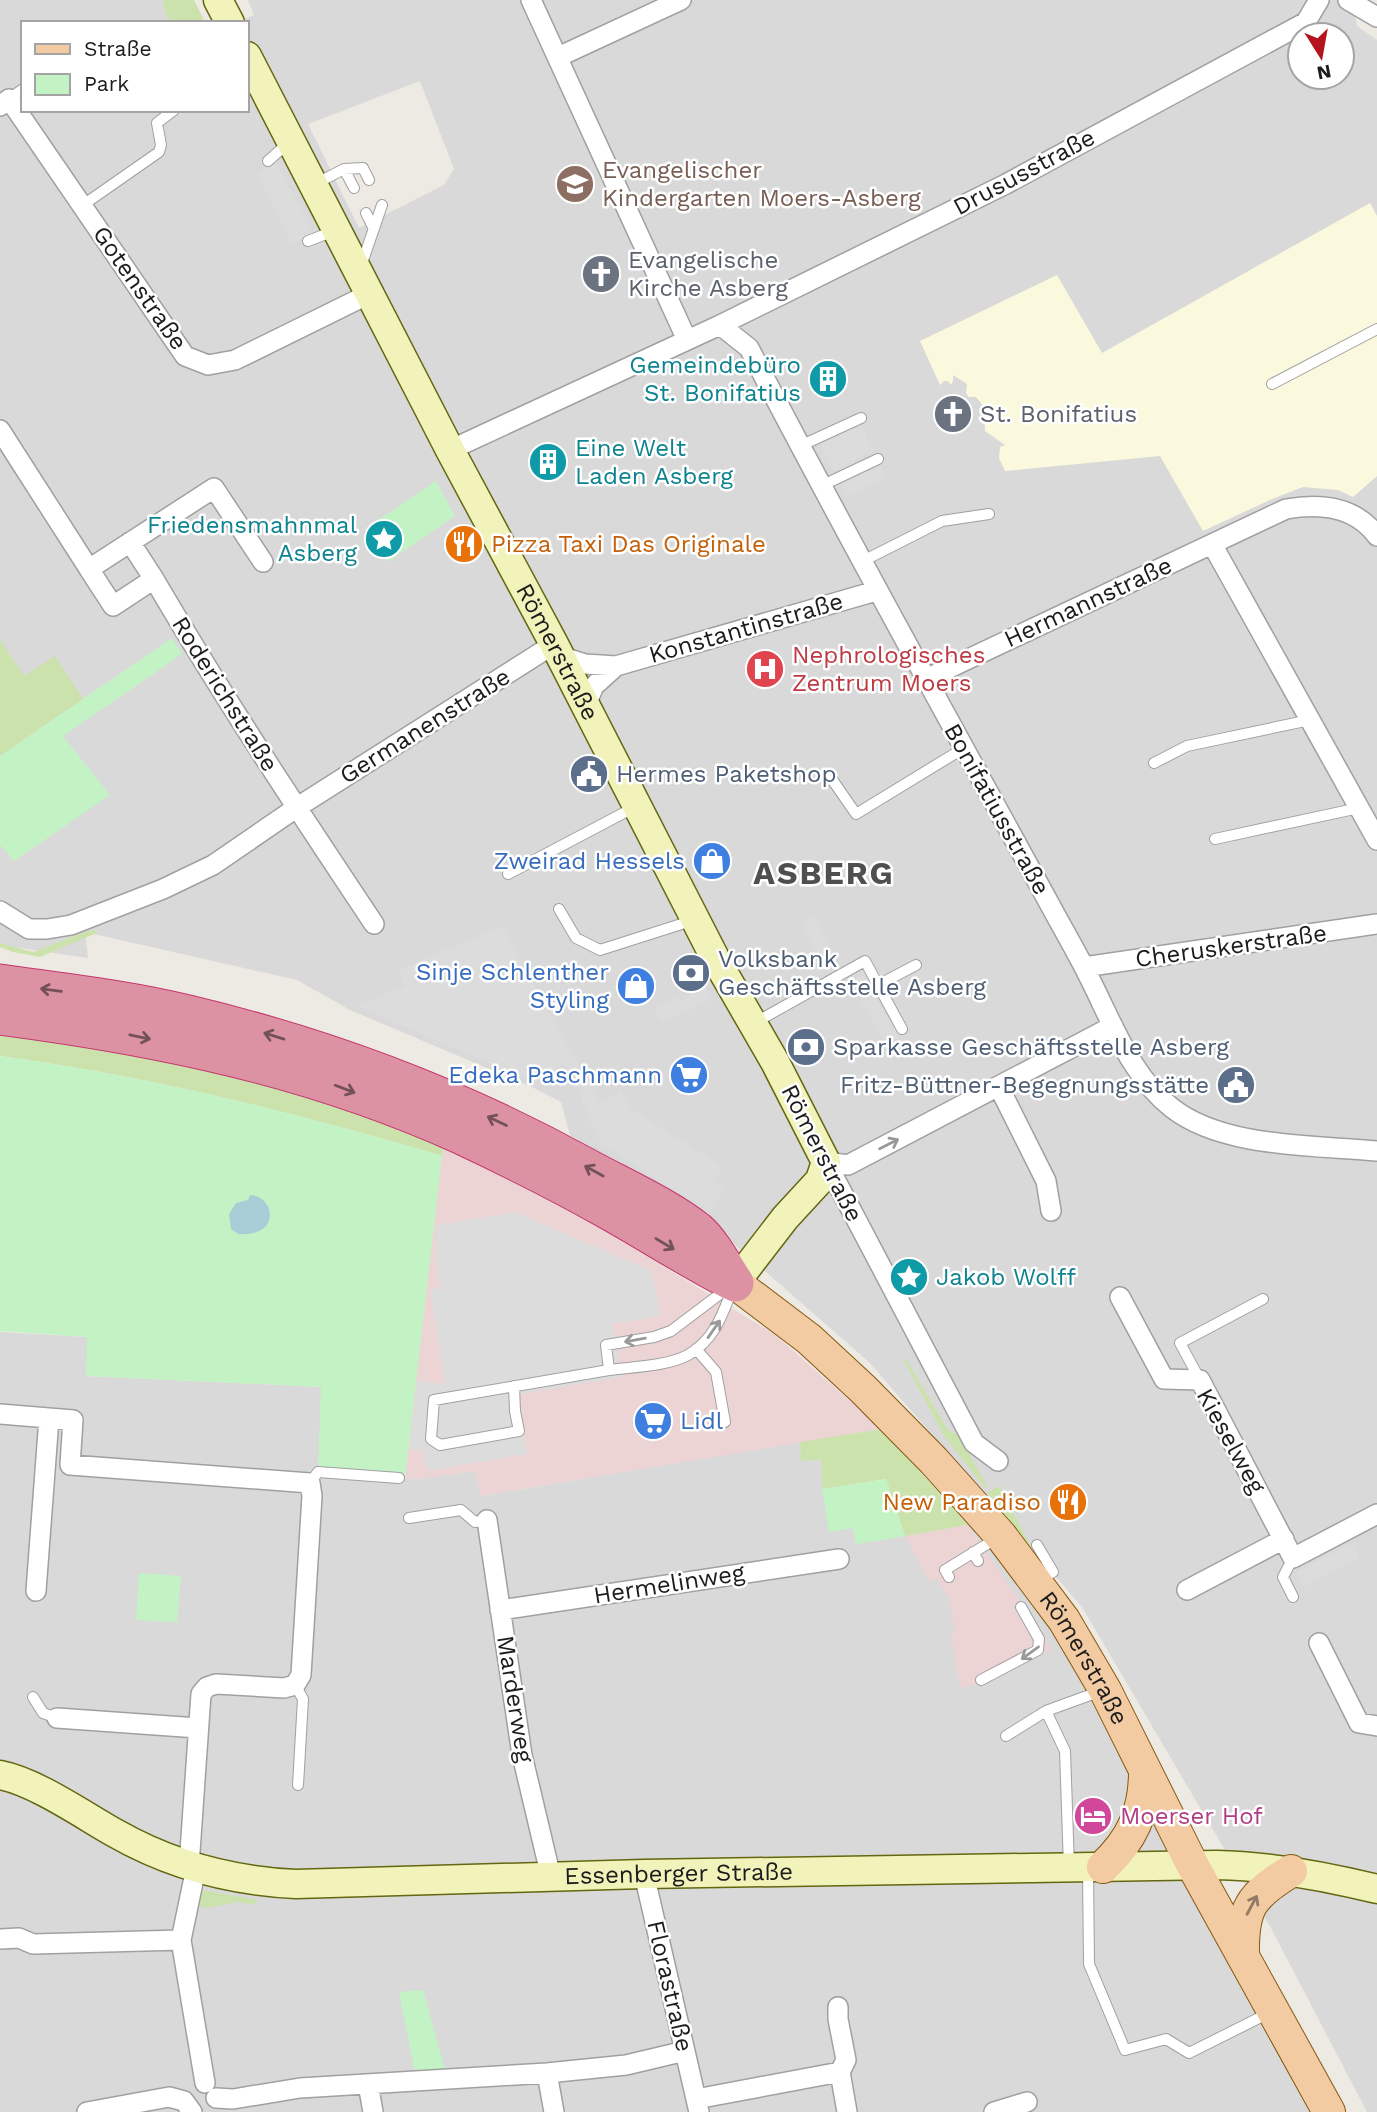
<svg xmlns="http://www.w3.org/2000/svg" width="1377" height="2112" font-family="'Work Sans',sans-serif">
  <rect width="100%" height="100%" fill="#ede9e3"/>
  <path fill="#dad9d9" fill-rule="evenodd" d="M0 0H163L165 13 171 23H23V110H247V23H235L254 15 248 0H1352L1357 26 1377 40V2112H1367L1272 1930 1082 1607 869 1362 710 1223 570 1135 561 1102 532 1087 350 1010 297 980 85 932 88 958 0 945ZM1300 35H1342V77H1300ZM420 81 454 169 444 185 359 228 308 124Z
    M0 1332 87 1337V1376L322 1387 318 1472 419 1479 476 1471 481 1496 800 1442 802 1461 822 1460 905 1536 968 1525 1001 1536 1329 2112H0Z"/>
  <path fill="#ecd3d4" d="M445 1144 577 1214 774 1334 882 1429 480 1496 476 1471 419 1479 405 1478 441 1161Z
    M968 1525 1052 1649 988 1682 960 1688 951 1632 954 1631 950 1601 937 1578 929 1582 905 1536Z"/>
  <path fill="#fbf9dd" d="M1370 203 1377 216V476L1353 497 1338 490 1303 487 1272 499 1203 531 1160 456 1005 471 999 458 1000 447 1005 445 985 431 984 407 976 397H969L966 393 967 384 953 375V381L951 385 948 381H944L940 385 920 341 1057 275 1102 353Z"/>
  <path fill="#cbe2ad" d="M163 0H194L205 22 171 23 165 13Z
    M0 640 24 676 55 656 83 699 0 756Z
    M90 930 99 932 40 957 13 952 0 947V943L33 952Z
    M0 1035C116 1050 234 1068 345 1106 379 1118 412 1131 445 1144L442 1156C297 1113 150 1076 0 1056Z
    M906 1359 948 1430 959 1436 988 1487 985 1488 944 1436 904 1361Z
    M882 1429 968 1525 905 1536 886 1479 822 1489V1460L801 1461 800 1442Z
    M999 1486 1032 1548 1030 1549 987 1493Z
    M202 1890 257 1900 255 1905 238 1902 207 1908 198 1906Z"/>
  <path fill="#c3f3c4" d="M436 481 455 516 388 562 368 527Z
    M172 638 182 654 63 736 110 795 14 861 0 845V756Z
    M0 1056C150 1076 297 1113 442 1156L405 1478 318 1472 321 1387 86 1376 87 1337 0 1331Z
    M886 1479 905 1536 856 1544 853 1528 829 1532 822 1489Z
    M139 1573 181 1576 177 1622 136 1620Z
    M423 1990 445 2070 415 2072 399 1992Z"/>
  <path fill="#dcdcdc" d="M277 163 313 233 292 244 257 174Z
    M861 425 873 451 833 471 821 445Z
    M880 466 886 477 847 496 841 485Z
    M814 917 836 959 824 966 802 923Z
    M504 926 536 989 600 1102 621 1091 632 1110 723 1167 714 1181 725 1188 710 1212 601 1144 588 1118 580 1091 563 1064 536 1083 356 1006 404 986 398 970Z
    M863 975 897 1037 884 1043 851 982Z
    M705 987 712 999 663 1023 655 1009 678 996 681 1000Z
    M514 1212 652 1271 660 1316 612 1324 622 1377 516 1395 527 1454 427 1471 423 1451 409 1449 417 1381 445 1384 430 1290 440 1288 436 1258V1225Z
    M1352 1543 1359 1558 1304 1587 1296 1573Z"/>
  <path fill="#a7ced6" d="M250 1195C275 1196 282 1237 238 1234L231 1229 229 1214 236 1203 248 1200Z"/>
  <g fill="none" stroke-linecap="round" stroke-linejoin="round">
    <g stroke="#a0a0a0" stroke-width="12">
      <path id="lane" d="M9 99 23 89
        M268 161 287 144
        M344 169 354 188
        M315 184 344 169 363 168 369 180
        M83 205 159 152 161 145 157 123 174 110
        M366 213 374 229
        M308 241 334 231
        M361 266 382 205
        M1272 384 1377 329
        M800 446 861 418
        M821 486 878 459
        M861 562 942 521 989 514
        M1154 763 1187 746 1310 720
        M829 775 856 814 964 748
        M1215 839 1359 808
        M508 874 635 807
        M559 909 576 938 600 950 694 920
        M878 985 902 1029
        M756 1022 865 961 878 985 916 965
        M696 1349 716 1372 725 1422
        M609 1370 606 1345 654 1337 671 1331 728 1288
        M1200 1380 1180 1343 1263 1299
        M514 1386 515 1411 519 1431 440 1445 431 1439 434 1400C492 1390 550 1380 609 1370 632 1367 668 1366 688 1355 714 1340 722 1316 732 1290
        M310 1483 318 1472 399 1478
        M409 1518 461 1510 475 1522 487 1520
        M1037 1545 1053 1572 1040 1579
        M973 1552 978 1561
        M949 1577 945 1570 997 1538
        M1293 1597 1283 1577 1293 1558
        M981 1680 1038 1650 1039 1639 1021 1607
        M295 1685 303 1699 298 1785
        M33 1697 43 1713 57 1718
        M1046 1711 1101 1691
        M1006 1736 1046 1711 1065 1751 1069 1867
        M1088 1871 1089 1964 1125 2050 1166 2039 1189 2053 1269 2013"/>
    </g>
    <g stroke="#a0a0a0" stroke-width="22">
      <path id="street" d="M531 0 687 340
        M1348 0 1377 17
        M558 57 681 0
        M0 106 9 99 185 356 208 365 235 360 369 294
        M720 325 749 348C847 538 952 725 1055 914 1067 936 1080 958 1091 981 1113 1025 1132 1077 1172 1108 1223 1148 1314 1145 1377 1151
        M0 430 89 569
        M450 450 720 325 1006 184 1306 22 1319 0
        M130 542 154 579 113 606 89 569 214 488 263 562
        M1212 544 1377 840
        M154 579C223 697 298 810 374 924
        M560 656 585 664 616 666 876 591
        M926 679 1286 509C1320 503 1355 506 1377 536
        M585 707 594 686 616 666
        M0 911 29 929H47L71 925 163 889 213 865 296 808 554 644
        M1084 967 1377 924
        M999 1087 1046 1181 1051 1211
        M826 1162 974 1443 998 1461
        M826 1162 848 1165 1113 1026
        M1120 1297 1164 1379 1200 1380 1293 1558 1377 1514
        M0 1414 73 1420 70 1465 310 1483 312 1496 301 1675 295 1685 284 1688 216 1684 207 1687 201 1694 189 1866
        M487 1520 522 1755 551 1877
        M1187 1590 1284 1539
        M36 1591 49 1418
        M500 1610 839 1559
        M1319 1643 1359 1723 1377 1726
        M57 1718 198 1728
        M196 1868 181 1940 205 2083
        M644 1874 699 2112
        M0 1939 19 1938 33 1944 181 1940
        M838 2007V2019L846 2060 840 2072
        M547 2073 554 2112
        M368 2084 373 2112
        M216 2098 233 2099 300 2088 547 2073 626 2065 685 2051
        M696 2099 840 2072 847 2112
        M87 2112 169 2097 184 2101 192 2112
        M994 2112 1027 2102"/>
    </g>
    <g stroke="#63670f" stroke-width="31">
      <g id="secondary">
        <path d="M218 0 230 23"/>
        <path id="s1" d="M247 56 450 450 554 644 715 958 775 1062 826 1162 820 1180 785 1218 735 1283"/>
        <path id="s2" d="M0 1775C36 1782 83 1815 115 1833 171 1865 232 1881 296 1884L644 1874 1217 1865C1272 1866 1324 1876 1377 1889"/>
      </g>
    </g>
    <g stroke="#86570e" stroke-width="34">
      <g id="primary">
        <path id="s3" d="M735 1283 809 1339 863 1389 934 1461 1001 1536 1064 1620 1105 1690 1193 1866 1329 2112"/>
        <path d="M1103 1867C1132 1840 1145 1811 1145 1772"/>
        <path d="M1243 1956C1242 1908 1250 1896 1291 1871"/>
      </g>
    </g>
    <g stroke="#c6356f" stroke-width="39">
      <path id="highway" d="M0 983C63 992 127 999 188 1014 327 1047 459 1097 583 1165 619 1185 667 1206 698 1231 711 1242 725 1268 735 1283
        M0 1016C161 1037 311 1068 460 1135 509 1158 559 1183 607 1210 648 1233 688 1259 731 1281"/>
    </g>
    <use href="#lane" stroke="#fff" stroke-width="10"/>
    <use href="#street" stroke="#fff" stroke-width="19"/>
    <use href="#secondary" stroke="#f2f2bb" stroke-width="28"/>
    <use href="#primary" stroke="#f2cba2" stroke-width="32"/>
    <use href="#highway" stroke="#dd92a4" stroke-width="37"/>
  </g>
  <defs><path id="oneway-shaft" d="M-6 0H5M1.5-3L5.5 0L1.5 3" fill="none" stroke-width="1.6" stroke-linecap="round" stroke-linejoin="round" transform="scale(1.75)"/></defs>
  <g stroke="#735159">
    <use href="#oneway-shaft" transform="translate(51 990) rotate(-172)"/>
    <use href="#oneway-shaft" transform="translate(274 1036) rotate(-163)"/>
    <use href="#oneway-shaft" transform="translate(140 1037) rotate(12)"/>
    <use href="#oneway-shaft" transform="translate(345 1089) rotate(21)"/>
    <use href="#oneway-shaft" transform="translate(497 1121) rotate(-155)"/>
    <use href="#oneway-shaft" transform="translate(594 1171) rotate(-151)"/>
    <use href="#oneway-shaft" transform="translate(665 1244) rotate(31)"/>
  </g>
  <g stroke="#999">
    <use href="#oneway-shaft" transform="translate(889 1144) rotate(-27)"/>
    <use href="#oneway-shaft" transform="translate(714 1329) rotate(-55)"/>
    <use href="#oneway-shaft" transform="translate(635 1340) rotate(170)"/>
    <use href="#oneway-shaft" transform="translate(1030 1653) rotate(144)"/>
  </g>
  <use stroke="#927c66" href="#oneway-shaft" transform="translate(1252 1905) rotate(-62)"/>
  <defs>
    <g id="school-disc" transform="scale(2.0125)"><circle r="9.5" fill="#8d6e63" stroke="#fff"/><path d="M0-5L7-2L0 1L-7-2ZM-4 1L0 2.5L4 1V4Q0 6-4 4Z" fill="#fff"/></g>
    <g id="church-disc" transform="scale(2.0125)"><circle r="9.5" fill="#6b7280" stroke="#fff"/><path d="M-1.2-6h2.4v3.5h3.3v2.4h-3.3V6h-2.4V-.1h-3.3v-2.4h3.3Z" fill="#fff"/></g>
    <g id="building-disc" transform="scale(2.0125)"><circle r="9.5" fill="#0f9aa8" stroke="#fff"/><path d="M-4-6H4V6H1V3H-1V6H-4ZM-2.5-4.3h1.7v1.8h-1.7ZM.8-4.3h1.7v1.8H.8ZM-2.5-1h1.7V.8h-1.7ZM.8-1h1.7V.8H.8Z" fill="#fff"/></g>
    <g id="sight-disc" transform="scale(2.0125)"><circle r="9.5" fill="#0f9aa8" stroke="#fff"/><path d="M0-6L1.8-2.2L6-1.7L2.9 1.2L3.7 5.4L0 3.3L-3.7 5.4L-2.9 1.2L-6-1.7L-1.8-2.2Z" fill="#fff"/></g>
    <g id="restaurant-disc" transform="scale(2.0125)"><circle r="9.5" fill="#e8710a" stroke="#fff"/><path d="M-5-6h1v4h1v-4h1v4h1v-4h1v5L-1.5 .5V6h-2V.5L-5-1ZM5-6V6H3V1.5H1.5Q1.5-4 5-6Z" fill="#fff"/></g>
    <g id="hospital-disc" transform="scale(2.0125)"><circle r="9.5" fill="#e0444e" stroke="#fff"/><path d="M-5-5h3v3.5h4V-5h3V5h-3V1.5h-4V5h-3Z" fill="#fff"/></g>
    <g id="civic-disc" transform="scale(2.0125)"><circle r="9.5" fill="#5c6f8a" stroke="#fff"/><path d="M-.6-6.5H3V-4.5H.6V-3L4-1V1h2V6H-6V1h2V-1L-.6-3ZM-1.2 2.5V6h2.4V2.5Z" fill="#fff"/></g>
    <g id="shop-disc" transform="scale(2.0125)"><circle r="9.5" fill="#3f7fe0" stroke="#fff"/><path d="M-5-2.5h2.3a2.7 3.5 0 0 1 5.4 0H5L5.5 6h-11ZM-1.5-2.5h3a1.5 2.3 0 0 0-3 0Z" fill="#fff"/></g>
    <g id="bank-disc" transform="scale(2.0125)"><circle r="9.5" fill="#5c6f8a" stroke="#fff"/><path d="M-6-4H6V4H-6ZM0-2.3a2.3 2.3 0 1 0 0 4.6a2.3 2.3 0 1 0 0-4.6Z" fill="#fff"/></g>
    <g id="supermarket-disc" transform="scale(2.0125)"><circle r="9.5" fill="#3f7fe0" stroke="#fff"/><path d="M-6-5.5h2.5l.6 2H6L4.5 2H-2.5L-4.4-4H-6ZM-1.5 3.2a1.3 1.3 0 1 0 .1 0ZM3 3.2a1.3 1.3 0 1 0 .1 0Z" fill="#fff"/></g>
    <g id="hotel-disc" transform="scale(2.0125)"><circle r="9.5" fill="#d1479c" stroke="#fff"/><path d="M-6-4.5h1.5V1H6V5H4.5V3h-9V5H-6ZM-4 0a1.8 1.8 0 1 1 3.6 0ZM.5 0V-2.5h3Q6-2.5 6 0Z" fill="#fff"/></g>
  </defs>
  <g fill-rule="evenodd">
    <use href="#school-disc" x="575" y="184"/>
    <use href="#church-disc" x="601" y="274"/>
    <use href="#building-disc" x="828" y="379"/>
    <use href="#church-disc" x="953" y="414"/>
    <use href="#building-disc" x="548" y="462"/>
    <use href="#sight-disc" x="384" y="539"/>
    <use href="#restaurant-disc" x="464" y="544"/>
    <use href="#hospital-disc" x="765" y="669"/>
    <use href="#civic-disc" x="589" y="774"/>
    <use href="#shop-disc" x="712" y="861"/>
    <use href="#bank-disc" x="691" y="973"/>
    <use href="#shop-disc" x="636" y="986"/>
    <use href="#bank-disc" x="806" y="1047"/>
    <use href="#supermarket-disc" x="689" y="1075"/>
    <use href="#civic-disc" x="1236" y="1085"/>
    <use href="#sight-disc" x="909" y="1277"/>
    <use href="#supermarket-disc" x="653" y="1421"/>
    <use href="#restaurant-disc" x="1068" y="1502"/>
    <use href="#hotel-disc" x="1093" y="1816"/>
  </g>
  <g text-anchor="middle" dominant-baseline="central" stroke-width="5" stroke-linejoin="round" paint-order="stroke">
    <g font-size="24" fill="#785e54" stroke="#fff" text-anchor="start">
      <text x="602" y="170">Evangelischer<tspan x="602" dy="28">Kindergarten Moers-Asberg</tspan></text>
    </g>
    <g font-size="24" fill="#1c1c1c" stroke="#fff">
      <text transform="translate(1024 172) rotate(-28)">Drususstraße</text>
      <text transform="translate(140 288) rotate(55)">Gotenstraße</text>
      <text transform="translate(1088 602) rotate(-25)">Hermannstraße</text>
      <text transform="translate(746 628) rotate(-16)">Konstantinstraße</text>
      <text stroke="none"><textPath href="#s1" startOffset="672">Römerstraße</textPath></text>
      <text transform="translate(225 694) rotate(58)">Roderichstraße</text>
      <text transform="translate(425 726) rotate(-32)">Germanenstraße</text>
      <text transform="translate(997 809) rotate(61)">Bonifatiusstraße</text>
      <text transform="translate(1231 946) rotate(-8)">Cheruskerstraße</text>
      <text transform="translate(822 1153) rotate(63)">Römerstraße</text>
      <text transform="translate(1231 1441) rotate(61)">Kieselweg</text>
      <text transform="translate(669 1584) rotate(-9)">Hermelinweg</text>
      <text stroke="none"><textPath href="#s3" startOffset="516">Römerstraße</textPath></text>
      <text transform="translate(515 1699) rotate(81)">Marderweg</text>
      <text stroke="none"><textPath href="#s2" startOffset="702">Essenberger Straße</textPath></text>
      <text transform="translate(670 1986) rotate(77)">Florastraße</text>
    </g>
    <g font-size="24" fill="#5b616d" stroke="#fff" text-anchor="start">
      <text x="628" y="260">Evangelische<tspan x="628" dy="28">Kirche Asberg</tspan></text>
      <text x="980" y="414">St. Bonifatius</text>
    </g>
    <g font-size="24" fill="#0d838f" stroke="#fff" text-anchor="end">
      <text x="801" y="365">Gemeindebüro<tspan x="801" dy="28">St. Bonifatius</tspan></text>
      <text x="575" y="448" text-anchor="start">Eine Welt<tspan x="575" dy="28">Laden Asberg</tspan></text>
      <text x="357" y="525">Friedensmahnmal<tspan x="357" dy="28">Asberg</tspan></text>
      <text x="936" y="1277" text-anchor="start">Jakob Wolff</text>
    </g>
    <g font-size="24" fill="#c56008" stroke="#fff" text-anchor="start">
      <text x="491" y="544">Pizza Taxi Das Originale</text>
      <text x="1041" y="1502" text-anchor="end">New Paradiso</text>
    </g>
    <g font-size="24" fill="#be3a42" stroke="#fff" text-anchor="start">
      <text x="792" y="655">Nephrologisches<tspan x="792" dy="28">Zentrum Moers</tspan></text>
    </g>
    <g font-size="24" fill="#4e5e75" stroke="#fff" text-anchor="start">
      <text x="616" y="774">Hermes Paketshop</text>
      <text x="718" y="959">Volksbank<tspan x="718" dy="28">Geschäftsstelle Asberg</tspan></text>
      <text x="833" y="1047">Sparkasse Geschäftsstelle Asberg</text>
      <text x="1209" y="1085" text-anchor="end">Fritz-Büttner-Begegnungsstätte</text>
    </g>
    <g font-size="24" fill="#366cbe" stroke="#fff" text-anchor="end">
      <text x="685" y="861">Zweirad Hessels</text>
      <text x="609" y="972">Sinje Schlenther<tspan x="609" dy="28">Styling</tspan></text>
      <text x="662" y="1075">Edeka Paschmann</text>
      <text x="680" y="1421" text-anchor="start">Lidl</text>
    </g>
    <g font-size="24" fill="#b23c85" stroke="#fff" text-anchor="start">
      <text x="1120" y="1816">Moerser Hof</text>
    </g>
    <g font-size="32" font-weight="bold" letter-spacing="2" fill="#4f4f4f" stroke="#fff">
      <text x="824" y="873">ASBERG</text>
    </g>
  </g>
  <rect x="21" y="21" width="228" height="91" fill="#ffffff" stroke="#a4a4a4" stroke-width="2"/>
  <rect x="35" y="44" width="35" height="10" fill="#f2cba2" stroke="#a4a4a4" stroke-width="2"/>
  <text x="84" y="56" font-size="21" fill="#1c1c1c">Straße</text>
  <rect x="35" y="74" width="35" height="21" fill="#c3f3c4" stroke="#a4a4a4" stroke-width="2"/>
  <text x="84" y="91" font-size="21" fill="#1c1c1c">Park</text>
  <g transform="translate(1321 56) rotate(169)"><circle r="33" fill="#ffffff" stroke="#a4a4a4" stroke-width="2"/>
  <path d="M0-5L12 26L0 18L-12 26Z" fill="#b5141d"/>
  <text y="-10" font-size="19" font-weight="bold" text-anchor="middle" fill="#1c1c1c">N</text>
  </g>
</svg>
